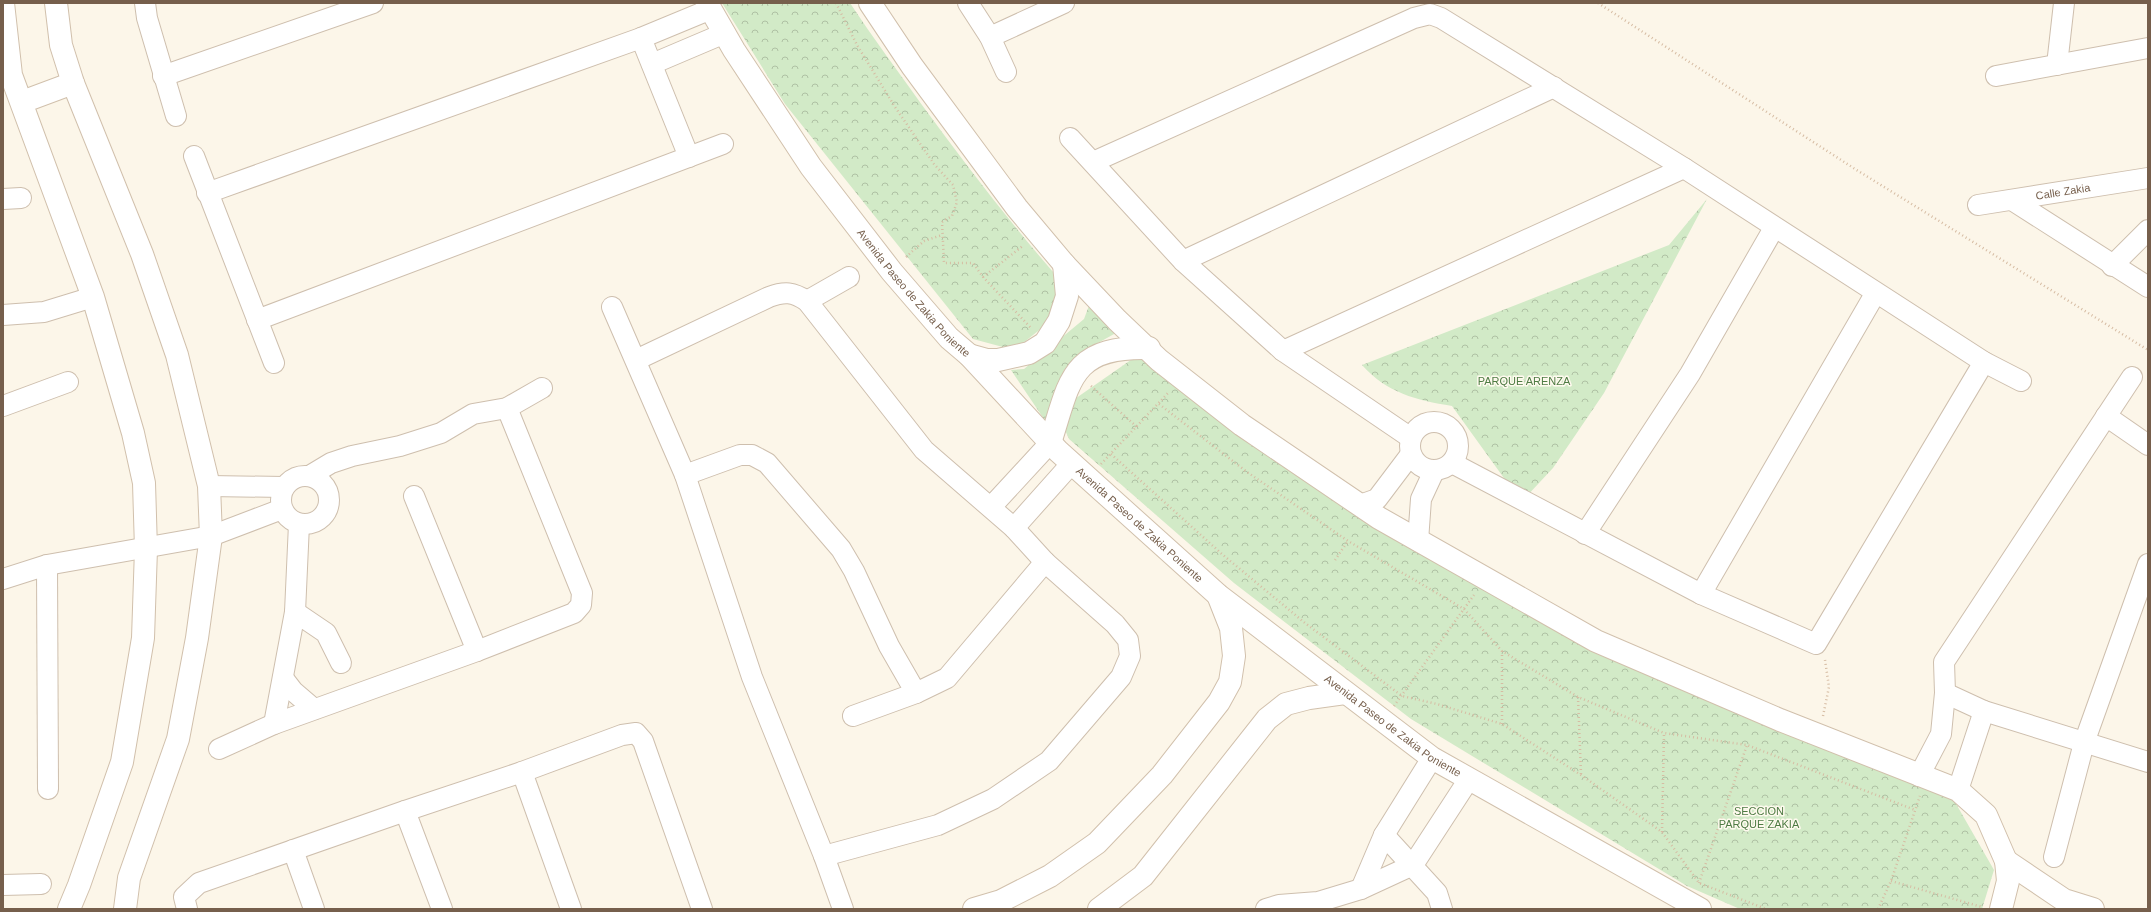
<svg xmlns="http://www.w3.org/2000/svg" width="2151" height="912" font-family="Helvetica,sans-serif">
  <defs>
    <pattern id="forest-crowns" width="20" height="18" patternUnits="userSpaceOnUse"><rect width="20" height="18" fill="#d2eac7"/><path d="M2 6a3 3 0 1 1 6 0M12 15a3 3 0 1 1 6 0" fill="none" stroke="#afc1a4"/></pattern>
  </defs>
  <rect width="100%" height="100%" fill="#fcf6e9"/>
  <path fill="url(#forest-crowns)" d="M722 3H850C873 38 898 71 922 105 966 165 1011 224 1060 280L1052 320 1014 350 973 339 785 104Z
    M1707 199 1604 393 1553 468 1525 498 1514 492 1452 406C1416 400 1387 393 1362 365L1669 245Z
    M1090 303 1123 329 1098 343 1064 370 1051 406 1054 434 1011 370 1024 369 1084 319Z
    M1138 355 1336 498 1597 654 1951 795 1994 870 1982 909H1740L1687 886 1411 719 1234 583 1069 439 1061 421 1069 403Z"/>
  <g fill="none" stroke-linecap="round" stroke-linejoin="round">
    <g stroke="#cebfae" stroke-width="22">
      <g id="street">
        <path d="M145 3 147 18 176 116"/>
        <path d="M968 3 990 37 1006 72"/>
        <path d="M990 37 1064 3"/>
        <path d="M641 38 689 157"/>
        <path d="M652 64 725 33"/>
        <path d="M2057 65 2064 3"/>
        <path d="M163 76 373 3"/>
        <path d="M1996 76 2148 48"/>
        <path d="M1070 138 1183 261 1283 351 1411 438"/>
        <path d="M194 156 274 363"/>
        <path d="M1093 162 1414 18 1430 14 1441 18 1684 168 1984 362 2021 381"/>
        <path d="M207 193 641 38 711 9"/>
        <path d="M3 199 21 198"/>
        <path d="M2012 200 2148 287"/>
        <path id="s1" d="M1978 205 2148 178"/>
        <path d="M1183 261 1554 87"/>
        <path d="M2112 266 2148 230"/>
        <path d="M807 301 849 277"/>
        <path d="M612 307 685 475 752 677 824 856 843 909"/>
        <path d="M3 315 44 312 93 297"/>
        <path d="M257 320 723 144"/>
        <path d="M1283 351 1684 168"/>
        <path d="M636 360 769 297C785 291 793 292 807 301L924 450 1014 528 1045 562 1115 624 1128 640 1130 656 1121 677 1049 761 993 799 938 825 824 856"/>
        <path d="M3 406 68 382"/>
        <path d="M2106 416 2148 445"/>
        <circle cx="1434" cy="446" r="24"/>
        <path d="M1452 463 1701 594 1816 644 1984 362"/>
        <path d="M311 475 331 463 352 456 400 446 441 433 473 414 507 408 542 388"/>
        <path d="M685 475 740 455H752L767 463 841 549 854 571 889 646 916 693"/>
        <circle cx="305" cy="500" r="24"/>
        <path d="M209 486 284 487"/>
        <path d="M414 496 477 651"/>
        <path d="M1360 505 1377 499 1411 454"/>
        <path d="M991 507 1050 443"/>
        <path d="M1014 528 1072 463"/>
        <path d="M1585 534 1690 374 1774 228"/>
        <path d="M1418 541 1421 499 1434 471"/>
        <path d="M47 565 48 789"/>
        <path d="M3 579 47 565 211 536 282 509"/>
        <path d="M1701 594 1875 294"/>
        <path d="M295 612 326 633 341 663"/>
        <path d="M283 678 293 691 314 709"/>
        <path d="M1945 693 1984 711 2148 762"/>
        <path d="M853 716 916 693 947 678 1045 562"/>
        <path d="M274 724 295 612 299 524"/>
        <path d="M219 749 274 724 477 651 574 613 581 605 582 593 507 408"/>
        <path d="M522 772 571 909"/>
        <path d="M1919 776 1941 734 1945 693 1944 662 2132 377"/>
        <path d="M1958 790 1984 711"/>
        <path d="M405 811 522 772 622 735 636 733 643 741 702 909"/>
        <path d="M1384 835 1437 893 1442 909"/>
        <path d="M293 850 314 909"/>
        <path d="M2054 857 2084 743 2148 564"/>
        <path d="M3 885 41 884"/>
        <path d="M1361 889 1384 835 1432 758"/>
        <path d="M187 909 184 897 199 883 405 811 442 909"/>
        <path d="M1266 909 1279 905 1318 902 1361 889 1413 865 1469 779"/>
      </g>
    </g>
    <g stroke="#d1c0ac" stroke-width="24">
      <g id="secondary">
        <path d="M3 3 11 75 93 297 133 433 144 483 146 549 143 638 122 762 79 885 69 909"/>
        <path d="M56 3 61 45 73 83 142 254 177 355 209 486 211 536 197 638 178 739 129 878 125 909"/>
        <path id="s2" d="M707 3 734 50 811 167 892 272 949 338 969 355 1058 451 1218 595 1432 758 1700 909"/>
        <path d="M870 3 912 66 1017 208 1064 264 1117 320 1159 360 1242 425 1379 518 1596 641 1780 720 1958 790 1986 815 2006 861 2008 881 2001 909"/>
        <path d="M22 102 73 83"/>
        <path d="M969 355 987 360H998L1029 353 1045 343 1059 321 1067 296 1064 264"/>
        <path d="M1050 443C1070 381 1070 346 1149 348"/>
        <path d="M2006 861 2064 900 2093 909"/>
        <path d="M974 909 1001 901 1050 876 1097 843 1162 775 1219 702 1230 682 1234 656 1231 628 1218 595"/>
        <path d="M1099 909 1143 876 1267 719 1286 704 1309 698 1345 693"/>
      </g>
    </g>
    <path stroke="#d6bca3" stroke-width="2.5" stroke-dasharray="1 3" stroke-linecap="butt" d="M836 3 857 45 895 107 934 164 953 185 957 202 952 216 942 222 944 263H973L983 277 1031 328
      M1598 3 1855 169 2148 350
      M906 257 924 241 942 235
      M983 277 1024 245
      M1091 386 1137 427
      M1159 404 1247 472 1348 541 1464 609 1502 651 1578 697 1664 733 1747 745 1915 810
      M1111 454 1223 555 1305 623 1402 696 1437 704 1502 724 1581 775 1662 832 1699 883 1766 909
      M1101 464 1169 392
      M1335 560 1348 541
      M1578 697 1581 774
      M1394 706 1474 595
      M1823 716 1829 687 1825 660
      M1502 724V651
      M1662 832 1664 733
      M1891 881 1982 907
      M1699 883 1747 745
      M1878 909 1891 881 1920 796"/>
    <use href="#street" stroke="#fff" stroke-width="20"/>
    <use href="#secondary" stroke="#fff" stroke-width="22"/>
  </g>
  <g text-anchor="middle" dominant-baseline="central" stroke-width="3" stroke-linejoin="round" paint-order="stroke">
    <g font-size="11" fill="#765f4c" stroke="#fffaef">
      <text stroke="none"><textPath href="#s1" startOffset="86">Calle Zakia</textPath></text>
      <text stroke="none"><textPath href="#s2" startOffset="357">Avenida Paseo de Zakia Poniente</textPath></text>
      <text stroke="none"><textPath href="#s2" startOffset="681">Avenida Paseo de Zakia Poniente</textPath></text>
      <text stroke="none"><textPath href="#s2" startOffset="1005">Avenida Paseo de Zakia Poniente</textPath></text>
    </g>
    <g font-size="11" fill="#4f7c44" stroke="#fffaef">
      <text x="1524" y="381">PARQUE ARENZA</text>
      <text x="1759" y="811">SECCION<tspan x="1759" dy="13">PARQUE ZAKIA</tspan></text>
    </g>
  </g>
  <rect width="2151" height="912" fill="none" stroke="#765f4c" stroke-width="8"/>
</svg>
